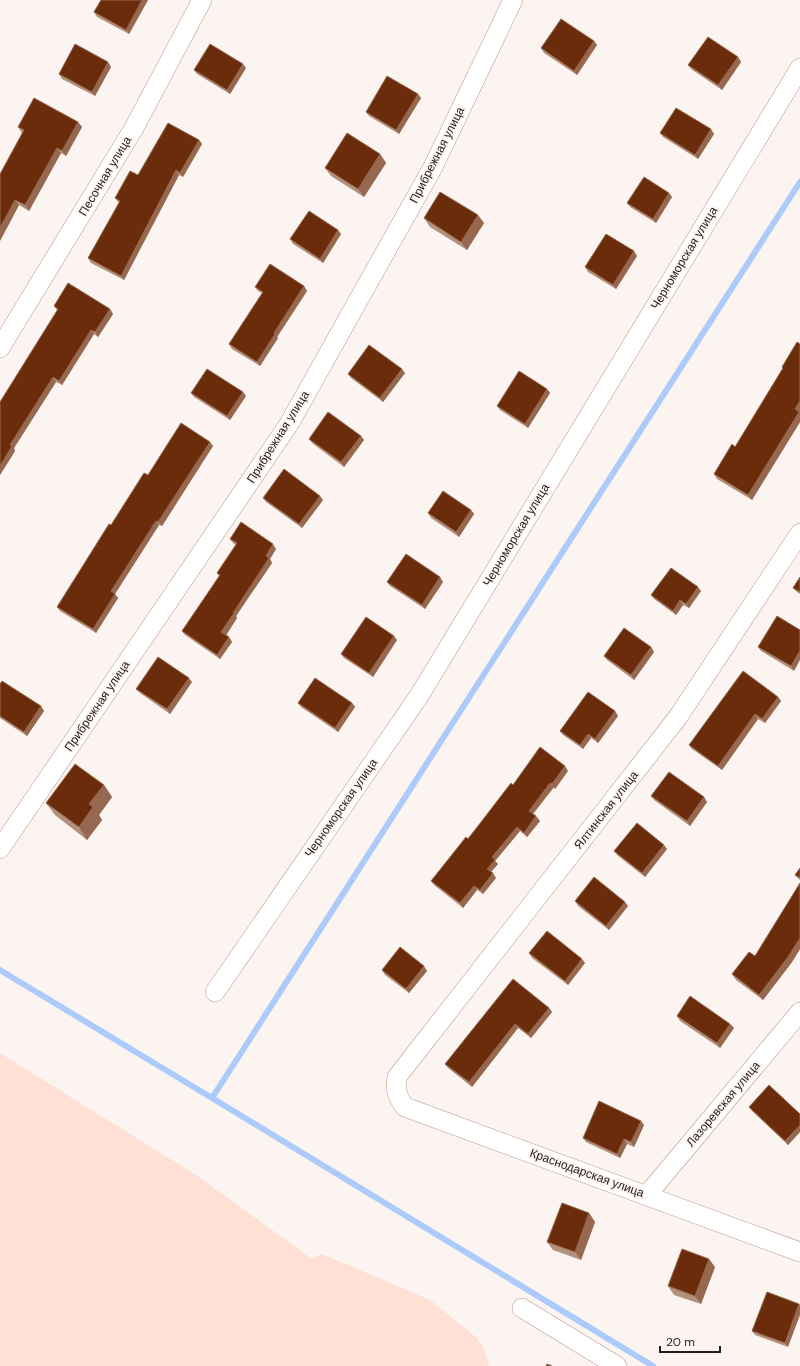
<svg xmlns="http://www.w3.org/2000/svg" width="800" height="1366" font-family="'DM Sans',sans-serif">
  <rect width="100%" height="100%" fill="#fcf4f1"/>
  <path fill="#fee1d4" d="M0 1053 196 1175 312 1259 322 1254 430 1300 476 1337 483 1346 489 1366H0Z"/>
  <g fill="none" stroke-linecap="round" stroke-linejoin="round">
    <path stroke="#adcbfa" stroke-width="6" d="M0 970 212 1098 800 182
      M212 1098 653 1366"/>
    <g stroke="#b89688" stroke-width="20">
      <path id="minor" d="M0 348 134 128 202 0
        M800 533 678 717 397 1077C395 1089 397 1097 405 1107L800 1252
        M0 849 289 424 433 167 513 0
        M215 992 419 696 800 68
        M647 1195 800 1012
        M522 1308 617 1366"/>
    </g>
    <use href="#minor" stroke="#fff" stroke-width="19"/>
  </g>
  <path fill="#b3907e" d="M101 0H148L129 34 97 17 94 12Z
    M594 41 597 45 577 75 544 53 541 48Z
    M738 57 741 62 722 90 691 69 688 65Z
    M111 67 95 96 62 79 59 74Z
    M246 68 230 94 197 74 194 70Z
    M418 94 421 98 399 134 369 116 366 112Z
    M78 122 82 127 66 156 61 153 29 211 19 205 0 241 22 133 18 127Z
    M660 133 714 134 698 159 663 137Z
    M199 140 202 144 183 177 179 175 124 280 91 263 88 258 119 203 115 198 138 175Z
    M380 154 386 163 364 197 331 176 325 168Z
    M669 193 672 197 656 223 630 207 627 203Z
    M424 218 484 223 467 250 430 227Z
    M338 230 341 234 323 263 293 244 290 239Z
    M637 256 616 289 588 272 585 267Z
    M304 286 307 291 277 337 278 338 260 366 232 349 229 344 262 293 258 291 255 287Z
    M54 306 110 309 113 314 98 337 94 334 62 385 56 382 14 448 15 451 0 475 57 310Z
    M800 344V422L752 500 717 479 714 474 735 447 783 368 782 367Z
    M405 373 383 402 351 378 348 374Z
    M547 389 550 393 528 428 500 410 497 406Z
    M191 393 246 396 230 420 194 397Z
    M361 436 364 440 344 467 312 443 309 439Z
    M213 446 162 526 159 525 115 594 118 598 96 633 60 611 57 607 148 475Z
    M263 498 323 500 302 528 266 502Z
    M471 510 474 514 459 537 431 518 428 513Z
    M230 539 276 549 270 559 272 563 236 616 237 618 226 635 229 637 232 642 220 659 185 635 182 631 219 576 217 573 236 545 233 543Z
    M800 577V594L797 592 793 588Z
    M387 582H443L425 609 390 586Z
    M701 591 689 608 683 605 676 615 654 599 651 595Z
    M777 616 794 671 761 651 758 647Z
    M397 640 373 677 344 658 341 654Z
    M651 647 654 652 634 680 607 660 604 656Z
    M192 682 170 714 140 693 136 689Z
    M0 684 41 706 44 711 27 736 0 718Z
    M778 697 781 701 765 723 758 719 722 770 692 749 689 745Z
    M298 703H352L355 707 338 732 301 707Z
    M615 711 618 716 598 743 591 738 583 749 563 735 560 731Z
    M568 771 555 789 554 787 533 814 540 821 527 837 520 831 495 861 498 864 491 872 496 878 483 894 477 890 463 908 434 885 431 881 513 785Z
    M104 785 112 797 99 815 102 820 87 840 55 815 46 803Z
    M651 796 704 797 707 802 690 826 654 800Z
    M667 849 645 877 617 855 614 851Z
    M800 868V880L795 875Z
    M800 883V949L792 962 763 1000 736 980 732 974 755 956Z
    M575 901 628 906 609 930 578 906Z
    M529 953 585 963 568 985 532 958Z
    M382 970 427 971 409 993 385 975Z
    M513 979 549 1008 552 1012 531 1038 518 1028 472 1087 448 1068 445 1064Z
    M677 1016 730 1024 734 1028 720 1048 680 1021Z
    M749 1107 800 1114V1132L788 1145 752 1111Z
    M644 1125 634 1147 627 1144 620 1158 586 1142 583 1138Z
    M589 1213 595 1222 581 1260 553 1250 547 1242Z
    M715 1267 701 1304 674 1295 668 1286Z
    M767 1292 788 1347 755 1335 752 1331Z"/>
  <path fill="#966850" d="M142 0H148L129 34 126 30Z
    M594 41 597 45 577 75 574 71Z
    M738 57 741 62 722 90 718 85Z
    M108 62 111 67 95 96 92 92Z
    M243 64 246 68 230 94 227 90Z
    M418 94 421 98 399 134 396 130Z
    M78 122 82 127 66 156 62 151Z
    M711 129 714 134 698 159 695 155Z
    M199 140 202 144 183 177 180 173Z
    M57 148 61 153 29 211 25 205Z
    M380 154 386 163 364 197 358 189Z
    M176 170 179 175 124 280 121 276Z
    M669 193 672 197 656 223 653 219Z
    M15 200 19 205 0 241V228Z
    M478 215 484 223 467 250 461 242Z
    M338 230 341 234 323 263 320 259Z
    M634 251 637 256 616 289 613 285Z
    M304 286 307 291 277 337 278 338 260 366 257 362 274 333Z
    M110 309 113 314 98 337 95 332Z
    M91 330 94 334 62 385 59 381Z
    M402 369 405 373 383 402 380 398Z
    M53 377 56 382 14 448 15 451 0 475V466L10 445Z
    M547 389 550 393 528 428 525 424Z
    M243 392 246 396 230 420 227 416Z
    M800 401V422L752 500 748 495Z
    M361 436 364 440 344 467 341 462Z
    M210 442 213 446 162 526 158 522Z
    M320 496 323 500 302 528 299 524Z
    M471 510 474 514 459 537 456 532Z
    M156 521 159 525 115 594 118 598 96 633 93 629 111 591Z
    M273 544 276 549 270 559 272 563 236 616 237 618 225 637 221 632 266 556Z
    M440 577 443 582 425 609 422 605Z
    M698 587 701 591 689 608 686 604Z
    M680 600 683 605 676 615 673 611Z
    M394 636 397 640 373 677 369 673Z
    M229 637 232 642 220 659 217 655Z
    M651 647 654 652 634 680 631 675Z
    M800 651V660L794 671 791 666Z
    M189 678 192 682 170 714 167 709Z
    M778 697 781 701 765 723 762 719Z
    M352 703 355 707 338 732 335 728Z
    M41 706 44 711 27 736 24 732Z
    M615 711 618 716 598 743 595 739Z
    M755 714 758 719 722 770 718 766Z
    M588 734 591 738 583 749 580 745Z
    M565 766 568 771 555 789 552 784Z
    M550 783 554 787 532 815 529 811Z
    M104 785 112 797 99 815 102 820 87 840 79 827 89 804Z
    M704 797 707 802 690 826 687 821Z
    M536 816 540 821 527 837 524 833Z
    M517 827 520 831 495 861 498 864 490 873 487 869 492 857Z
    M664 845 667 849 645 877 642 873Z
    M493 873 496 878 483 894 480 890Z
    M474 886 477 890 463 908 460 903Z
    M625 902 628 906 609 930 606 926Z
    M800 938V949L792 962 763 1000 759 995Z
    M582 959 585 963 568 985 565 981Z
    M424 966 427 971 409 993 406 989Z
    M549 1008 552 1012 531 1038 528 1034Z
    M515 1024 518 1028 472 1087 469 1082Z
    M730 1024 734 1028 720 1048 717 1043Z
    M641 1121 644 1125 634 1147 631 1142Z
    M800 1125V1132L788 1145 785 1141Z
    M624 1139 627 1144 620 1158 617 1154Z
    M589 1213 595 1222 581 1260 575 1252Z
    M709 1259 715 1267 701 1304 695 1296Z
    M799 1304 800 1305V1315L788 1347 785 1343Z"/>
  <path fill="#6a2c0b" stroke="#966850" d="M101 0H142L126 30 94 12Z
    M561 19 594 41 574 71 541 48Z
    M708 37 738 57 718 85 688 65Z
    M75 44 108 62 92 92 59 74Z
    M210 44 243 64 227 90 194 70Z
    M387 76 418 94 396 130 366 112Z
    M34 98 78 122 62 151 57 148 25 205 15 200 0 228V174L24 130 18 127Z
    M676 108 711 129 695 155 660 133Z
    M168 123 199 140 180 173 176 170 121 276 88 258 120 201 115 198 130 171 138 175Z
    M347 133 380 154 358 189 325 168Z
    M644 177 669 193 653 219 627 203Z
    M440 192 478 215 461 242 424 218Z
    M309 211 338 230 320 259 290 239Z
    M606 234 634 251 613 285 585 267Z
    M270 264 304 286 274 333 275 334 257 362 229 344 263 292 255 287Z
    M68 283 110 309 95 332 91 330 59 381 53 377 10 445 12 446 0 466V402L58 309 54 306Z
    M797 342 800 344V401L795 409 799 412 748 495 714 474 732 444 735 447 783 368 782 367Z
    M369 345 402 369 380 398 348 374Z
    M207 369 243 392 227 416 191 393Z
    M519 371 547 389 525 424 497 406Z
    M328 412 361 436 341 462 309 439Z
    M181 423 210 442 158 522 156 521 111 591 115 594 93 629 57 607 109 524 111 525 144 473 148 475Z
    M284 469 320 496 299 524 263 498Z
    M443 491 471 510 456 532 428 513Z
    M241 522 273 544 266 556 269 558 233 613H234L221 632 229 637 217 655 182 631 220 575 217 573 237 543 230 539Z
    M406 554 440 577 422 605 387 582Z
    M671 568 698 587 686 604 680 600 673 611 651 595Z
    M800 577V592L793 588Z
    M777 616 800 630V651L791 666 758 647Z
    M366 617 394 636 369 673 341 654Z
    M624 628 651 647 631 675 604 656Z
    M158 657 189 678 167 709 136 689Z
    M743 671 778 697 762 719 755 714 718 766 689 745Z
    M315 678 352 703 335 728 298 703Z
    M2 681 41 706 24 732 0 716V684Z
    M588 692 615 711 595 739 588 734 580 745 560 731Z
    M540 747 565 766 552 784 550 783 529 811 536 816 524 833 517 827 492 857 495 860 487 869 493 873 480 890 474 886 460 903 431 881 466 837 468 839 511 783 513 785Z
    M75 764 104 785 89 804 93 807 79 827 46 803Z
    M669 772 704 797 687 821 651 796Z
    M637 823 664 845 642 873 614 851Z
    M800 868V878L795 875Z
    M594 877 625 902 606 926 575 901Z
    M800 883V938L788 957 759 995 732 974 749 952 755 956Z
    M547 931 582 959 565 981 529 953Z
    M400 947 424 966 406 989 382 970Z
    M513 979 549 1008 528 1034 515 1024 469 1082 445 1064Z
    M690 996 730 1024 717 1043 677 1016Z
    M769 1085 800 1114V1125L785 1141 749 1107Z
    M599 1101 641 1121 631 1142 624 1139 617 1154 583 1138Z
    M562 1203 589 1213 575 1252 547 1242Z
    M682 1249 709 1259 695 1296 668 1286Z
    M767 1292 799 1304 785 1343 752 1331Z
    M547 1364 552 1366H546Z"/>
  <g text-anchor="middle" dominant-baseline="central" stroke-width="4" stroke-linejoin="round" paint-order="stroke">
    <g font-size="12" fill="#271b15" stroke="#fcf4f1">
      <text transform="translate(437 155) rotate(-63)">Прибрежная улица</text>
      <text transform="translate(105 176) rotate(-59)">Песочная улица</text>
      <text transform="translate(684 258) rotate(-59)">Черноморская улица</text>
      <text transform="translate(278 437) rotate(-58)">Прибрежная улица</text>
      <text transform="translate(516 535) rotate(-59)">Черноморская улица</text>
      <text transform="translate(97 706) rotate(-56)">Прибрежная улица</text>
      <text transform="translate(341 808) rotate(-55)">Черноморская улица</text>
      <text transform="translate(606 810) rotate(-52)">Ялтинская улица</text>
      <text transform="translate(723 1104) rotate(-50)">Лазоревская улица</text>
      <text transform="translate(587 1173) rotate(20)">Краснодарская улица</text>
    </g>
  </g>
  <path d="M660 1346v6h60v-6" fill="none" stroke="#271b15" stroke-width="2"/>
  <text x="666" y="1346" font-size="12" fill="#271b15" stroke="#fcf4f1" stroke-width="3" paint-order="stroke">20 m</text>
</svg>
